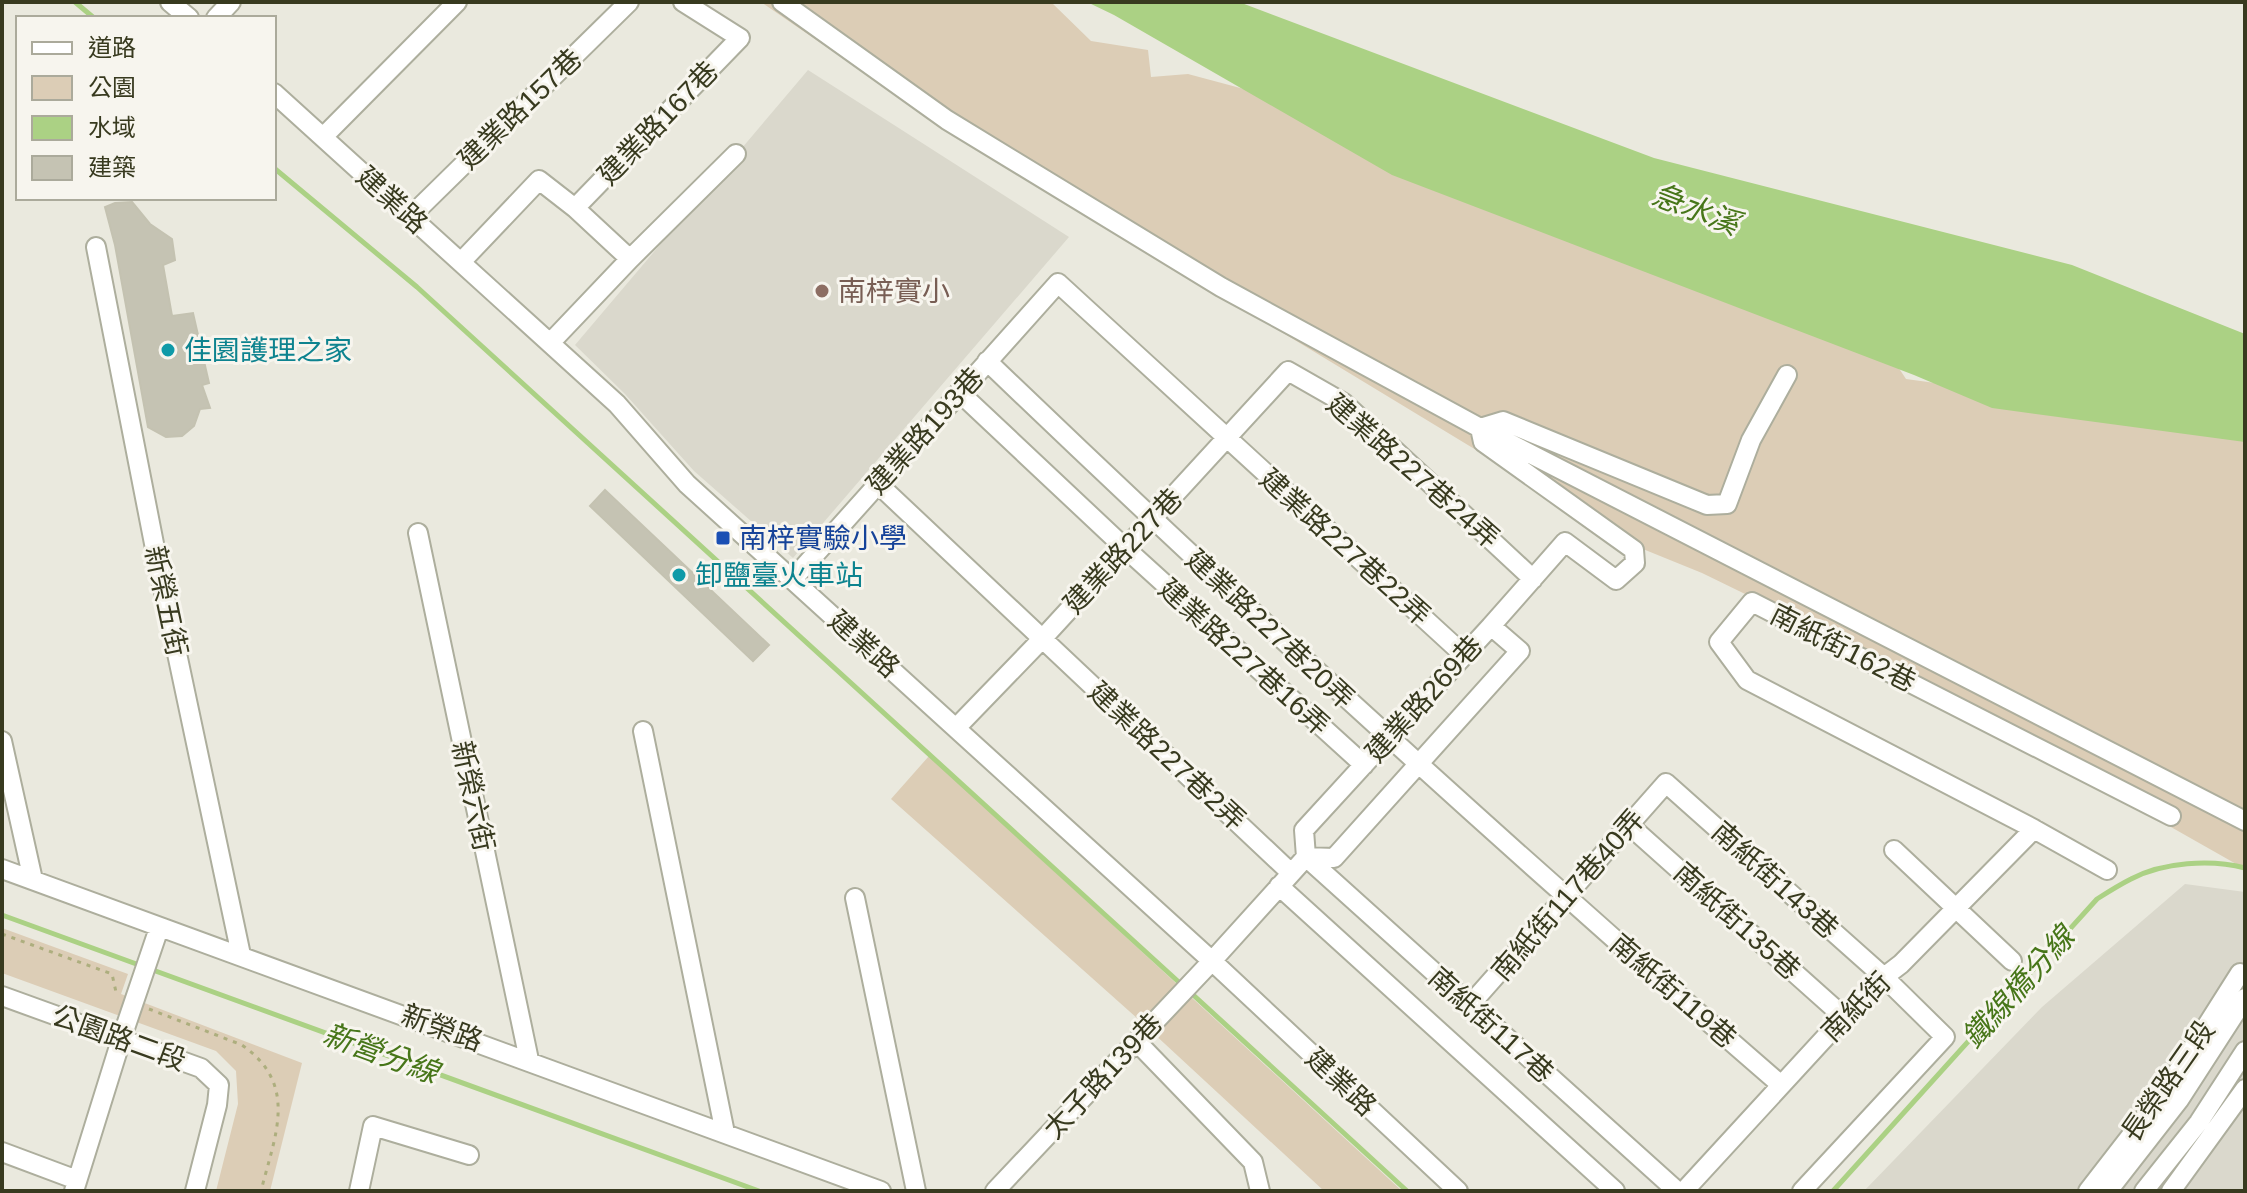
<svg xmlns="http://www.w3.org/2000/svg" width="2247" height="1193" font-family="Helvetica,'Noto Sans TC',sans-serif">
  <rect width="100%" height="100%" fill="#eae9de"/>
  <path fill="#dad8cc" d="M808 70 1069 237 793 558 694 471 625 394 575 345Z
    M2185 884 2245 892V1191H1864L2042 1007Z"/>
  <path fill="#dccdb6" d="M761 2H1051L1091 41 1148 50 1151 77 1188 74 1386 127 1871 326 1906 379 2214 421 2245 428V869L1848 644 1702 573 1633 545 943 127Z
    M929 756 1402 1191H1324L1138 1019 891 799Z
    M2 928 128 974 121 994 302 1063 270 1191H216L238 1104 236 1071 216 1051 2 973Z"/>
  <path fill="#abd184" d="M1087 2H1239L1654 158 2072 265 2245 334V442L1992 408 1914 375 1392 175 1114 15Z"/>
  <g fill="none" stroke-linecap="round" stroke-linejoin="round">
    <path stroke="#abd184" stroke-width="5" d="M75 2 94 18
      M274 168 417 287 1182 985
      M2 915 759 1191
      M1190 992 1407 1191
      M1833 1191 2097 899C2108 892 2119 885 2131 879 2163 862 2211 859 2245 868"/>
  </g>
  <path fill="#c5c3b3" stroke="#c4c2b1" stroke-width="2" d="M132 202 150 224 172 239 175 260 163 265 172 316 193 313 209 383 202 385 210 408 200 409 194 426 182 436 166 437 148 427 115 245 105 207 115 203Z
    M605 490 769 645 753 661 590 506Z"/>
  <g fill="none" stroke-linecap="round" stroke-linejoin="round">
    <g stroke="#adae9d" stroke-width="22">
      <path id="minor" d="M170 2 189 18
        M782 2 947 120 1221 287 1480 428 2245 821
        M216 18 231 2
        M274 93 617 404 687 484 1212 961 1458 1191
        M323 137 457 2
        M575 208 740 38 683 2
        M411 216 629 2
        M96 247 158 564 241 955
        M630 259 736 154
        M461 262 539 180 575 208 630 259 551 342
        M987 361C1246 610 1510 850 1781 1085
        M959 392 1125 548 1364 765
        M877 483 1291 873
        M418 533 529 1060
        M793 579 1058 283 1464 655
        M1491 626 1565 542 1616 580 1635 563 1634 550 1483 442 1480 428 1503 421 1707 505 1727 504 1751 440 1787 375
        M956 728 1043 638 1288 371 1344 403 1533 579
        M643 731 725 1133
        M2 741 33 880
        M1629 825 1844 1017
        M1894 850 2012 961
        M1306 857 1677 1191
        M2 869 881 1191
        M2107 870 2034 829 1747 680 1719 642 1752 602 2171 816
        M1279 886 1615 1191
        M855 898 916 1191
        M2 996 201 1068 219 1085 217 1105 195 1191
        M1469 1006 1666 783 1884 977 1945 1037 1802 1191
        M1136 1041 1253 1162 1260 1191
        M2 1152 77 1180
        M74 1191 121 1040 159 928
        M359 1191 373 1126 469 1155
        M995 1191 1212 961 1306 857 1304 830 1491 626 1520 651 1334 858 1306 857
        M1684 1191 1844 1017 1884 977 1901 964 2034 829
        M2088 1191 2164 1093 2240 973 2245 975
        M2108 1191 2179 1100 2245 998
        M2144 1191 2199 1122 2245 1051
        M2171 1191 2245 1089"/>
    </g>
    <path stroke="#adae7e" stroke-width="3" stroke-dasharray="4 6" stroke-linecap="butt" d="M2 934 112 974 116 992
      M149 1009 242 1045C299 1085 275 1135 261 1191"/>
    <use href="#minor" stroke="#fff" stroke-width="18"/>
  </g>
  <circle fill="#8d6e63" stroke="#f7f5ee" stroke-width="3" cx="822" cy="291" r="8"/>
  <g fill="#0f9aa8" stroke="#f7f5ee" stroke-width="3">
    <circle cx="168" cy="350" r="8"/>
    <circle cx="679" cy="575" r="8"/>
  </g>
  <rect fill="#1a4fb4" stroke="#f7f5ee" stroke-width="3" x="715" y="530" width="16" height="16" rx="4"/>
  <g text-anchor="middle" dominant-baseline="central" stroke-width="6" stroke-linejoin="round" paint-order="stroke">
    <g font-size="28" fill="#383a1f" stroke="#f7f5ee">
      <text transform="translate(520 109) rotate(-44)">建業路157巷</text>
      <text transform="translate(658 123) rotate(-46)">建業路167巷</text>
      <text transform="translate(392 200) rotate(42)">建業路</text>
      <text transform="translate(925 431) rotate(-48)">建業路193巷</text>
      <text transform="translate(1413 471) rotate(41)">建業路227巷24弄</text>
      <text transform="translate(1345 547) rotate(42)">建業路227巷22弄</text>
      <text transform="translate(1123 551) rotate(-47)">建業路227巷</text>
      <text transform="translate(166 601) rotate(78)">新榮五街</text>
      <text transform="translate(1270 629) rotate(43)">建業路227巷20弄</text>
      <text transform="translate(864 644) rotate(42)">建業路</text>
      <text transform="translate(1843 648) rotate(27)">南紙街162巷</text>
      <text transform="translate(1244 657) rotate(42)">建業路227巷16弄</text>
      <text transform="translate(1424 699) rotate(-48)">建業路269巷</text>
      <text transform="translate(1167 756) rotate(43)">建業路227巷2弄</text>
      <text transform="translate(473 796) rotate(78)">新榮六街</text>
      <text transform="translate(1775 880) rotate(42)">南紙街143巷</text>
      <text transform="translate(1568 895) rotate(-49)">南紙街117巷40弄</text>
      <text transform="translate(1737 921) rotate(42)">南紙街135巷</text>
      <text transform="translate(1673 991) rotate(41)">南紙街119巷</text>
      <text transform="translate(1856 1007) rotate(-45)">南紙街</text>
      <text transform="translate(1491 1025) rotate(42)">南紙街117巷</text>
      <text transform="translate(442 1028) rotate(20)">新榮路</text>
      <text transform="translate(119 1038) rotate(20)">公園路二段</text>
      <text transform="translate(1103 1076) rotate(-47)">太子路139巷</text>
      <text transform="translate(2168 1081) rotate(-55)">長榮路三段</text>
      <text transform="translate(1341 1082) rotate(43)">建業路</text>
    </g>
    <g font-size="28" fill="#785e54" stroke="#f7f5ee" text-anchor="start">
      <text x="838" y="291">南梓實小</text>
    </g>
    <g font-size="28" fill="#0d838f" stroke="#f7f5ee" text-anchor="start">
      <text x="184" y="350">佳園護理之家</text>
      <text x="695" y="575">卸鹽臺火車站</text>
    </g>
    <g font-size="28" fill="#164399" stroke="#f7f5ee" text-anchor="start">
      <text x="739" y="538">南梓實驗小學</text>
    </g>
    <g font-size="30" font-style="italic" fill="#477619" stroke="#f7f5ee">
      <text transform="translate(1696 209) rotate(21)">急水溪</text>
      <text transform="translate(2018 987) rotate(-48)">鐵線橋分線</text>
      <text transform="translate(381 1053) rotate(20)">新營分線</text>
    </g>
  </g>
  <rect width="2247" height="1193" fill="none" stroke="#383a1f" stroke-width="8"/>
  <rect x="16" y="16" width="260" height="184" fill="#f7f5ee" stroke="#abaa9b" stroke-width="2"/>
  <rect x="32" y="42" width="40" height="12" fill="#ffffff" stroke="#abaa9b" stroke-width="2"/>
  <text x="88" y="56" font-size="24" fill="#383a1f">道路</text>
  <rect x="32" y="76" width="40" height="24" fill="#dccdb6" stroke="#abaa9b" stroke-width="2"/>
  <text x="88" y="96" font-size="24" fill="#383a1f">公園</text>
  <rect x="32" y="116" width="40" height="24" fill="#abd184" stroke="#abaa9b" stroke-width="2"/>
  <text x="88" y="136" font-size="24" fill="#383a1f">水域</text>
  <rect x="32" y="156" width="40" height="24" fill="#c5c3b3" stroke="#abaa9b" stroke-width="2"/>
  <text x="88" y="176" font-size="24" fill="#383a1f">建築</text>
</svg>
